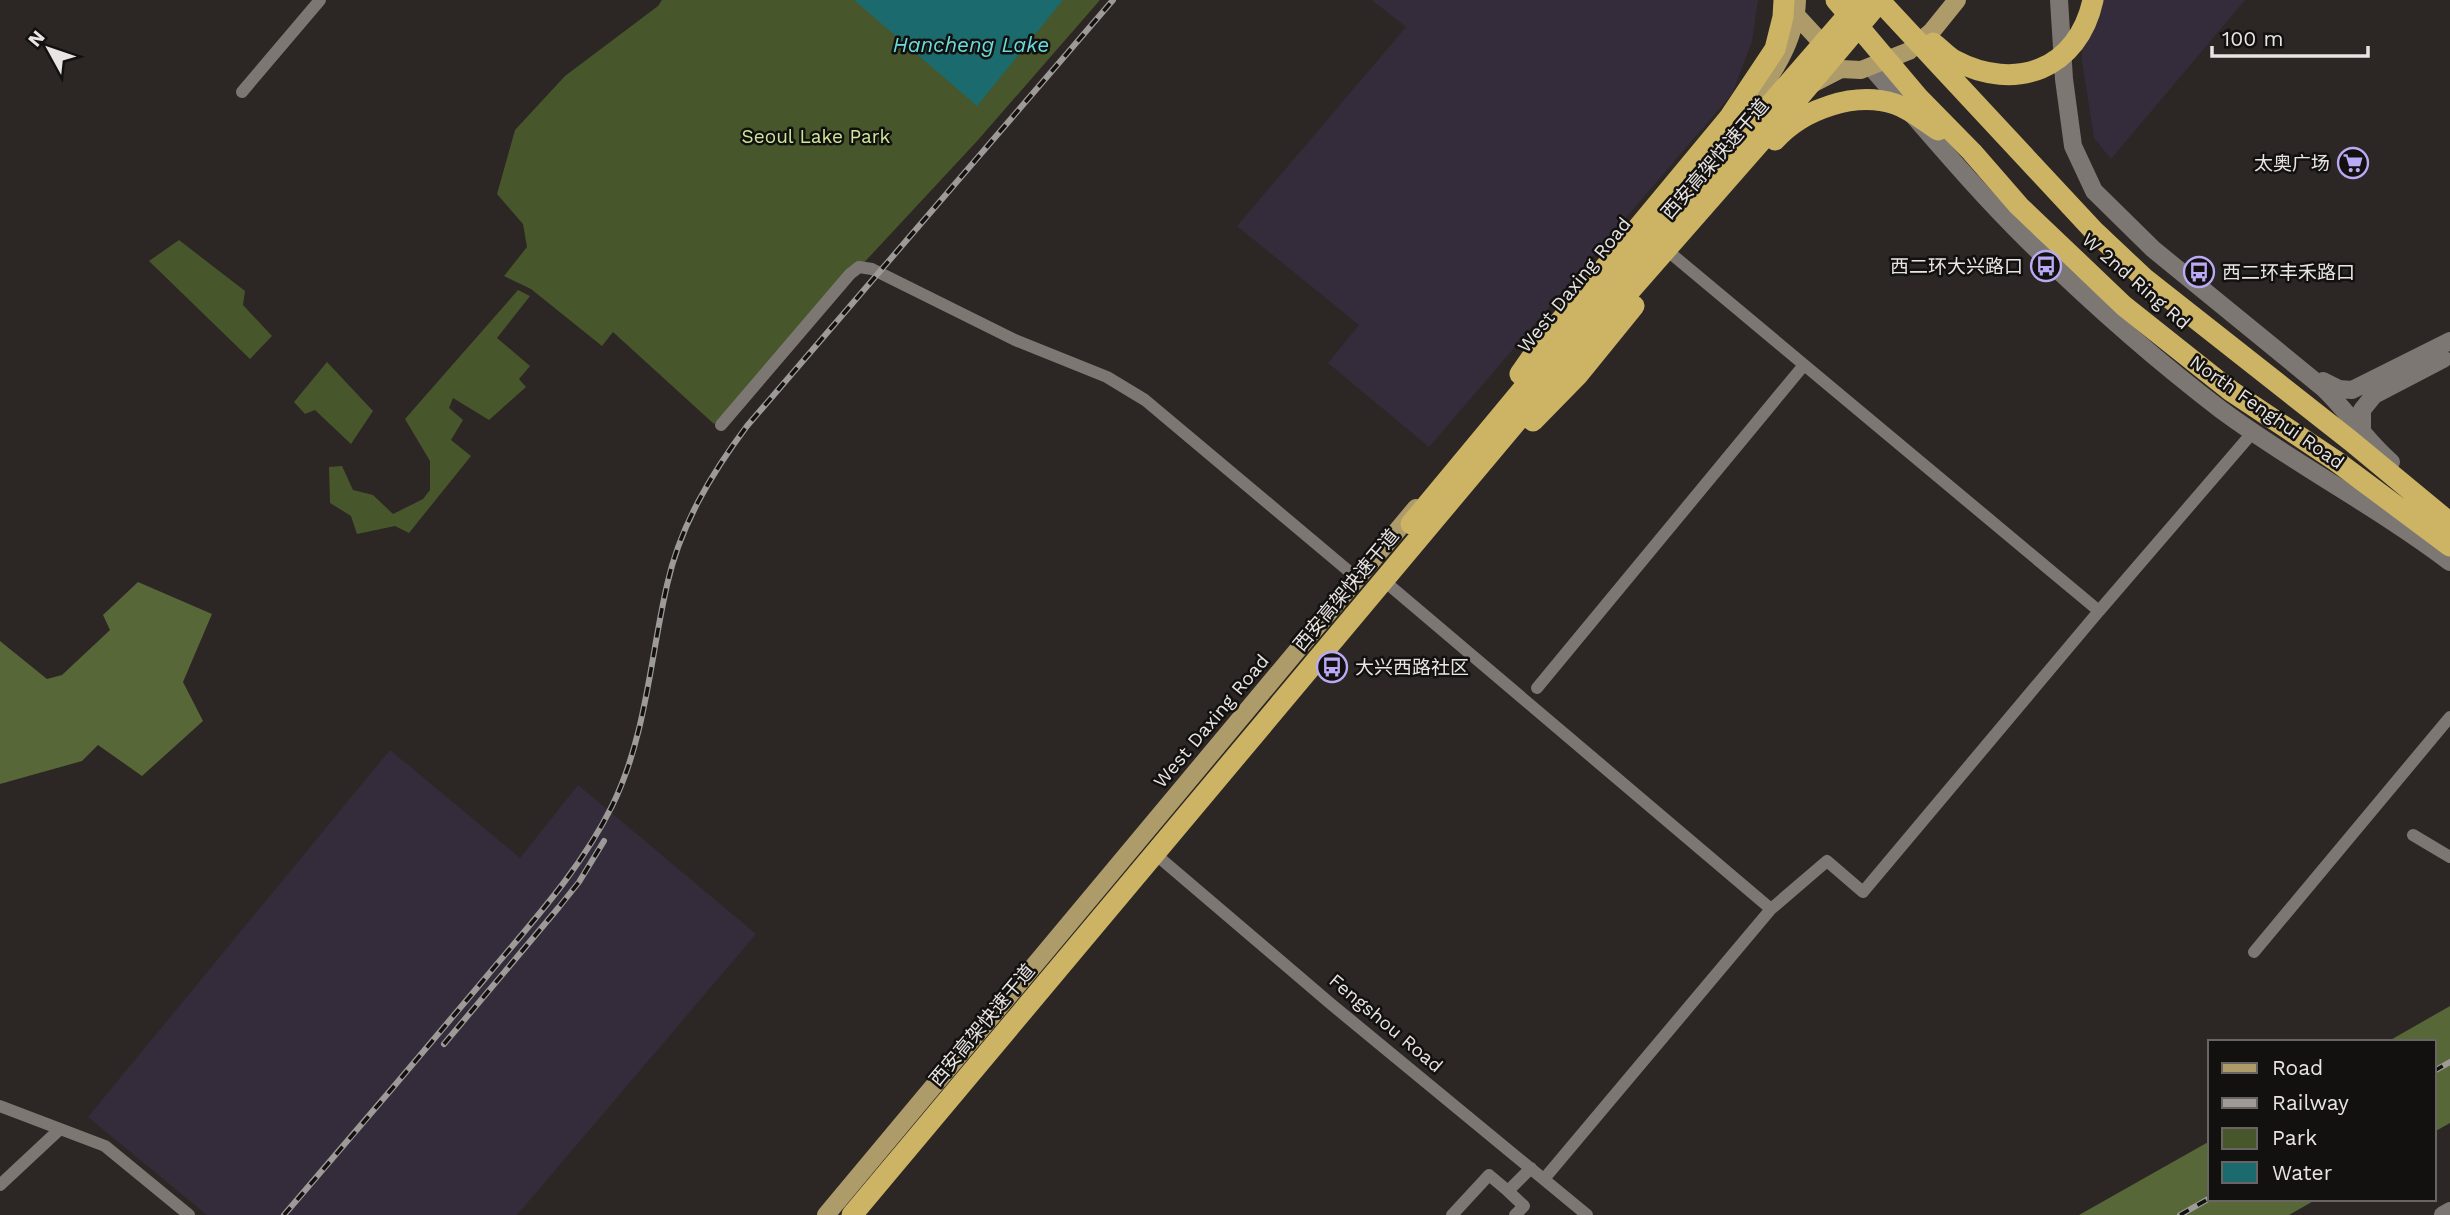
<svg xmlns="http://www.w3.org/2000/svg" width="2450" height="1215" font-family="'Work Sans','Noto Sans SC',sans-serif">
  <rect width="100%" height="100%" fill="#2c2724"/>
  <path fill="#342c3b" d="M1372 0H1758L1752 41 1732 94 1429 447 1328 363 1359 325 1237 226 1406 27Z
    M2081 0H2245L2111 159 2094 138 2082 61Z
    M390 750 520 858 578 785 756 934 517 1215H207L88 1117Z"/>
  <path fill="#48562b" d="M662 0H1100L978 140 714 424 613 332 602 346 531 289 504 276 527 247 523 224 497 194 515 130 565 76 658 6Z
    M179 240 245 291 243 305 272 336 250 359 149 261Z
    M518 290 530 296 497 338 530 366 519 379 526 387 489 420 453 398 449 408 463 420 451 440 471 456 409 533 395 526 357 534 351 516 330 503 329 467 342 466 353 490 373 495 393 514 423 499 430 490V461L405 419Z
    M327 362 373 411 351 444 315 410 305 414 294 402Z"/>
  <path fill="#576738" d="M138 582 212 614 183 682 203 721 142 776 98 745 82 761 0 784V641L47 679 62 675 110 630 103 615Z
    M2450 1006V1123L2434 1132V1042H2387Z
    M2210 1141V1199H2317L2289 1215H2079Z"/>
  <path fill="#1b6a6d" d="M854 0H1063L977 106Z"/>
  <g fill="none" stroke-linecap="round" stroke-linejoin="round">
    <path stroke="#7d7773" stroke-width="12" d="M242 92 320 0
      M1669 252 2099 611 2253 432
      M721 425 850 274 859 267 872 269 1015 340 1107 377 1145 400 1357 578
      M1389 585 1771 909 1544 1179
      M1537 688 1804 365
      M2413 835 2450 857
      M1161 859 1331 1004 1587 1215
      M1771 909 1827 861 1863 892 2099 611
      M2254 952 2450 717
      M0 1106 105 1146 189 1215
      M0 1185 60 1129
      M1452 1215 1489 1175 1508 1191
      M1515 1215 1524 1206 1508 1191 1531 1168"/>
    <path stroke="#7d7773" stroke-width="18" d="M2059 0 2064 79 2073 146 2094 191 2153 249 2322 387C2347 410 2365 440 2391 462
      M1871 67C1923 126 1973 187 2028 241 2089 301 2152 357 2220 409 2294 464 2376 506 2450 562
      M2323 381 2339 389 2352 390 2450 341
      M2362 432V410L2374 395 2443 359
      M2443 1215 2450 1211"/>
    <path stroke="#ad9c6a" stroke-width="18" d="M1796 15 1832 54
      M1812 84 1841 69 1861 70 1909 51 1932 31 1957 0
      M1745 109C1771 78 1796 41 1797 0
      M826 1215 1416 508"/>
    <path stroke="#cdb464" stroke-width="21" d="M1836 0 1918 97 1972 152 2019 206 2124 306 2231 391 2336 461 2450 546
      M1879 0 2094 231 2144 278 2351 441 2450 523
      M1933 43C1940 48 1947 56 1954 60 2016 93 2078 69 2093 0
      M1775 140C1803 109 1855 91 1895 104 1910 109 1924 121 1938 130
      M1520 374 1538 348 1729 118 1775 49 1783 17 1784 0
      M1533 421 1578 375 1634 306
      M1411 524 1533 377 1861 0
      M852 1215 1543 390 1784 115 1881 0"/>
    <g stroke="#9e9a98" stroke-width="6">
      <path id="rail" d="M444 1044 559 907 579 882 604 841
        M2434 1071 2450 1062
        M284 1215C352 1136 420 1056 487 976 532 922 581 869 612 806 646 737 650 659 667 585 680 526 711 474 747 426L1113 0
        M2180 1215 2210 1198"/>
    </g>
    <use href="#rail" stroke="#13110f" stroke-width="3.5" stroke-dasharray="10" stroke-linecap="butt"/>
  </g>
  <defs>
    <g id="supermarket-ring" transform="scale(1.575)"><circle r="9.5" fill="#13110f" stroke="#baaaf6" stroke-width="1.5"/><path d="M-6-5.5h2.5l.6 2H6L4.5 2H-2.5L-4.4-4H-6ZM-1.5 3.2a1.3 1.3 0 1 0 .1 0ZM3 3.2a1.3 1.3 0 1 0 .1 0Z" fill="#baaaf6"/></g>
    <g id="bus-ring" transform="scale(1.575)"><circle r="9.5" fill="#13110f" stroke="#baaaf6" stroke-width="1.5"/><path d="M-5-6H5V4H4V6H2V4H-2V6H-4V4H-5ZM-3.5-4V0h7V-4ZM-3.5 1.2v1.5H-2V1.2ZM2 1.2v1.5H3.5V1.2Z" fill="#baaaf6"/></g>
  </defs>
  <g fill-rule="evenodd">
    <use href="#supermarket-ring" x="2353" y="163"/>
    <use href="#bus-ring" x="2046" y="266"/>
    <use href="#bus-ring" x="2199" y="272"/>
    <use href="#bus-ring" x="1332" y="667"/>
  </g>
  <g text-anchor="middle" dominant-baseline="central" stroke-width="5" stroke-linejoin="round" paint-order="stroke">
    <g font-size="19" fill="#cce79b" stroke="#13110f">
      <text x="816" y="136">Seoul Lake Park</text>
    </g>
    <g font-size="19" fill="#e7e4e2" stroke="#13110f">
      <text transform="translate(1715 159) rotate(-49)">西安高架快速干道</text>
      <text transform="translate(2136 281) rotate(41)">W 2nd Ring Rd</text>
      <text transform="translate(1574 285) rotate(-51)">West Daxing Road</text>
      <text transform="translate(2267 412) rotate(35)">North Fenghui Road</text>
      <text transform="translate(1346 590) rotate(-50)">西安高架快速干道</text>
      <text transform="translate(1211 721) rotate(-50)">West Daxing Road</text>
      <text transform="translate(1386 1023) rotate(40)">Fengshou Road</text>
      <text transform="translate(982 1025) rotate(-50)">西安高架快速干道</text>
    </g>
    <g font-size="19" fill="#e7e4e2" stroke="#13110f" text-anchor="end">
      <text x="2330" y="163">太奥广场</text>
      <text x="2023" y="266">西二环大兴路口</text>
      <text x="2222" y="272" text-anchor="start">西二环丰禾路口</text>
      <text x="1355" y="667" text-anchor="start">大兴西路社区</text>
    </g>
    <g font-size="21" font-style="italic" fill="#69dade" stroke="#13110f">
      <text x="971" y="44">Hancheng Lake</text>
    </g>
  </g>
  <rect x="2208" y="1040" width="228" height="161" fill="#13110f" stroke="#686563" stroke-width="2"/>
  <rect x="2222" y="1063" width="35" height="10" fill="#ad9c6a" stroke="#686563" stroke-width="2"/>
  <text x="2272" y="1075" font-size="21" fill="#e7e4e2">Road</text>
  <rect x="2222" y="1098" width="35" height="10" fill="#9e9a98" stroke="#686563" stroke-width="2"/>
  <text x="2272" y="1110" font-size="21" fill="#e7e4e2">Railway</text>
  <rect x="2222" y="1128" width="35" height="21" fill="#48562b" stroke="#686563" stroke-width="2"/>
  <text x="2272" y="1145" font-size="21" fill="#e7e4e2">Park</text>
  <rect x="2222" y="1162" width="35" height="21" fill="#1b6a6d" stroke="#686563" stroke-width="2"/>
  <text x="2272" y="1180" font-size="21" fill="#e7e4e2">Water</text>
  <g transform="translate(49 49) rotate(310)" stroke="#13110f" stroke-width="5" paint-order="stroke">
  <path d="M0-5L12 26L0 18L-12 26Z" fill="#e7e4e2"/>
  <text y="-10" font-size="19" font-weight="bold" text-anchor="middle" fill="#e7e4e2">N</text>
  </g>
  <path d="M2212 46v10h156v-10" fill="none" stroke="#e7e4e2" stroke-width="3.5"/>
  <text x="2222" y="46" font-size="21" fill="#e7e4e2" stroke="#13110f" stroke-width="5" paint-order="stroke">100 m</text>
</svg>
